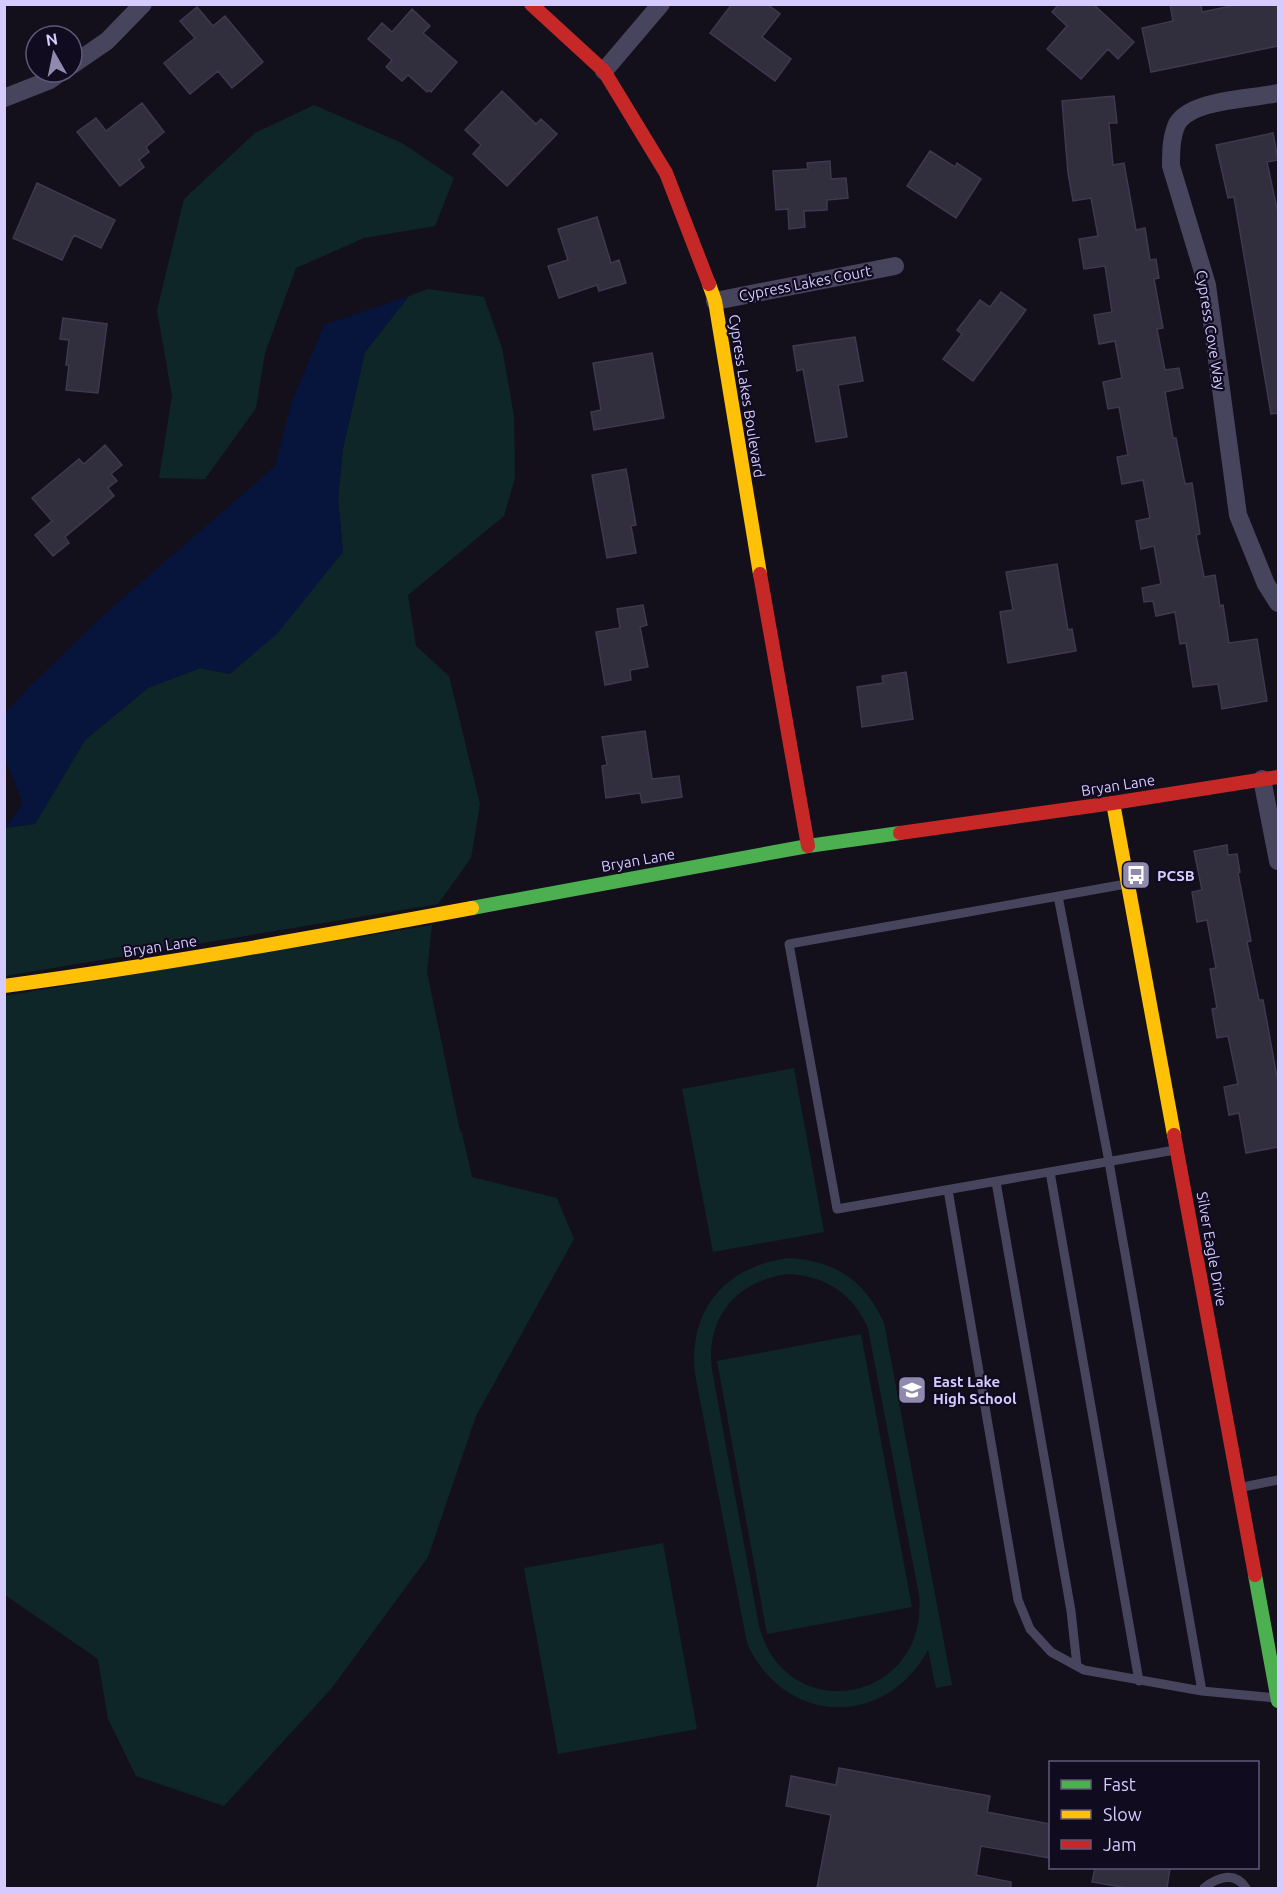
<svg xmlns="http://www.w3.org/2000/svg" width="1283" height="1893" font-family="Ubuntu,sans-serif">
  <rect width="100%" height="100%" fill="#13101b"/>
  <path fill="#0f2629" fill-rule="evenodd" d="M314 105 402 143 454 178 435 226 364 238 296 268 265 353 256 408 205 479 159 478 172 396 157 310 184 199 255 133Z
    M428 289 484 297 502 348 514 416 515 478 504 516 408 595 416 646 449 676 480 804 471 858 438 904 5 976 4 828 35 824 85 740 148 688 200 668 230 674 343 552 338 498 343 448 365 352 409 296Z
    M432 925 427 972 460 1131 462 1133 472 1177 557 1198 574 1239 476 1416 428 1557 331 1689 224 1806 136 1776 108 1719 98 1659 5 1595 4 996Z
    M794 1068 824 1232 713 1252 682 1089Z
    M789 1258C835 1261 865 1280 884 1323L952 1685 936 1688 928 1650C885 1729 784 1726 747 1643L695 1374C688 1309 726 1266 789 1258ZM789 1274C826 1276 853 1294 868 1328L919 1595C929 1703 786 1729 759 1626L712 1370C705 1317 737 1280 789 1274Z
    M861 1334 912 1607 767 1634 717 1361Z
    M663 1543 697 1729 558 1754 524 1568Z"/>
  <path fill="#07153c" d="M409 296 365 352 343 448 338 498 343 552 277 634 230 674 200 668 148 688 85 740 35 824 5 828 23 803 5 759V714L30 686 108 611 275 466 292 401 324 325Z"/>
  <path fill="#312e3e" stroke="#3f3950" stroke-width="1.5" d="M732 4H767L780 14 762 37 791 59 775 81 710 33Z
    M1059 4H1093L1134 42 1118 59 1108 49 1081 79 1047 49 1067 26 1052 12Z
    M1170 4H1201L1202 12 1241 4H1278V46L1151 72 1142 28 1173 21Z
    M197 7 213 26 225 16 263 62 232 88 218 71 190 94 164 63 195 38 180 21Z
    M412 9 430 26 423 33 457 62 431 92 429 90 427 92 408 75 402 81 386 67 392 60 368 39 382 23 392 32Z
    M502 91 536 124 541 119 557 134 507 186 473 154 481 145 465 130Z
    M1114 96 1117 123H1109L1113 165 1124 163 1136 230 1145 228 1150 260 1156 259 1159 278 1154 279 1163 328 1157 329 1165 370 1179 368 1183 388 1165 392 1173 438H1176L1185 484 1192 483 1200 534 1196 535 1204 577 1215 575 1220 606 1223 605 1229 643 1257 639 1267 701 1222 709 1218 684 1193 687 1186 643 1180 644 1175 612 1156 616 1153 601 1144 602 1142 588 1161 584 1154 546 1141 549 1136 521 1150 518 1143 480 1122 484 1117 457 1128 455 1119 407 1108 409 1103 382 1122 378 1115 341 1099 344 1094 315 1112 312 1105 266 1084 269 1079 239 1098 236 1091 198 1073 201 1068 173 1062 101Z
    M142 103 164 132 146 147 149 152 139 160 144 167 120 186 77 132 96 118 106 131Z
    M1273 133 1278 160 1267 162 1277 209H1278V413L1271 414 1234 197 1228 198 1216 145Z
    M930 151 955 167 957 163 981 179 956 218 907 186Z
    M830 161 831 179 846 178 848 198 827 200V210L804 211 805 227 789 229 788 209 776 210 773 171 808 169 807 163Z
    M37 183 115 220 101 248 74 235 62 260 13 238Z
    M597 217 611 263 619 260 626 283 599 291 597 285 559 298 548 266 568 260 558 229Z
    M1001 292 1026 310 973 381 943 359 962 334 957 330 980 300 990 307Z
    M63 318 107 324 98 393 66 390 69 365H66L69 340 60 339Z
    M855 337 863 381 838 385 847 437 816 442 803 369 797 371 793 346Z
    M652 353 664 418 594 430 591 412 601 410 593 363Z
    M105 445 122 465 111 474 117 481 108 488 114 496 65 537 69 543 53 556 35 535 52 521 32 498 79 459 84 464Z
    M626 469 636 525 631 526 636 553 607 558 592 475Z
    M1057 564 1068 630 1072 629 1076 651 1008 663 1000 612 1013 610 1006 572Z
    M643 605 647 625 640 627 648 667 630 670 631 680 605 685 596 632 620 628 617 609Z
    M906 672 913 719 862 727 857 687 883 683 882 676Z
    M645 731 652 779 679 776 682 797 642 803 640 793 606 798 602 766 607 765 602 737Z
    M1227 845 1228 855 1237 854 1240 872 1238 873 1251 941 1247 942 1259 1000H1263L1277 1077H1278V1147L1246 1153 1239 1113 1229 1115 1224 1087 1238 1084 1228 1036 1217 1038 1212 1009 1217 1008 1210 969 1216 968 1207 920 1197 922 1192 892 1202 890 1194 851Z
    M839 1768 990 1796 987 1812 1050 1824V1858L981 1846 976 1875 1011 1882V1888H817L831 1815 786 1806 791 1776 836 1785Z
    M1095 1868H1170L1167 1888H1127L1092 1882Z"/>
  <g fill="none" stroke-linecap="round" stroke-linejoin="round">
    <path stroke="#47445d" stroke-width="9" d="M1126 884 789 944 837 1209 1175 1150
      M1058 896 1109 1162 1202 1691
      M1050 1172 1139 1681
      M996 1182 1071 1611 1077 1666
      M948 1190 1018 1600 1030 1629 1051 1652 1084 1670 1202 1691 1276 1698
      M1243 1487 1278 1480
      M1204 1888C1217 1877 1235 1871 1246 1888"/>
    <path stroke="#47445d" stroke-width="18" d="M72 65 107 41 143 4
      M604 71 661 4
      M1278 93C1253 99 1191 99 1177 124 1171 137 1171 153 1171 166L1207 285 1238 515 1266 584 1278 603
      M4 98 50 80 61 72
      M715 301 895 266
      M1262 779 1278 861"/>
    <path stroke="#4caf50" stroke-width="14" d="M472 908 808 846 900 833
      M1255 1575 1278 1701"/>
    <path stroke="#ffc107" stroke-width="14" d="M709 284 715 301 760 574
      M1113 803 1174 1135
      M4 986C161 965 316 937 472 908"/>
    <path stroke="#c62828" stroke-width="14" d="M531 4 604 71 666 173 709 284
      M760 574 808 846
      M900 833 1113 803 1278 777
      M1174 1135 1255 1575"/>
  </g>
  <defs>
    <g id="bus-square" transform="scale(1.5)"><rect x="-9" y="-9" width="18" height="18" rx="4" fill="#918aaf" stroke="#110b20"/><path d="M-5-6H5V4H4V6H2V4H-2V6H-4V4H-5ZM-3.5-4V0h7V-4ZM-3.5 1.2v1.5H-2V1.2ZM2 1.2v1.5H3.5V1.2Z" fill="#fff"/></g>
    <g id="school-square" transform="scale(1.5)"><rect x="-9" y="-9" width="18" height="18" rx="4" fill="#918aaf" stroke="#110b20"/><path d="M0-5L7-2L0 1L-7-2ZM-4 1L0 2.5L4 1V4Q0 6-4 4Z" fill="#fff"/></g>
  </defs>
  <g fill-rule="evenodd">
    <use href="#bus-square" x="1136" y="875"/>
    <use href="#school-square" x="912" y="1390"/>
  </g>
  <g text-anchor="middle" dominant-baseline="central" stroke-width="4.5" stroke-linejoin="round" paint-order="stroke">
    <g font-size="15" fill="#d5cbff" stroke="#110b20">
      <text transform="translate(805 283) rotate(-11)">Cypress Lakes Court</text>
      <text transform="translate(1211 330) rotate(81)">Cypress Cove Way</text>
      <text transform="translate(747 396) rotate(81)">Cypress Lakes Boulevard</text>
      <text transform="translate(1118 785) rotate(-9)">Bryan Lane</text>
      <text transform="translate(638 860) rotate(-10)">Bryan Lane</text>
      <text transform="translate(160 946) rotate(-9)">Bryan Lane</text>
      <text transform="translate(1212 1249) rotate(80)">Silver Eagle Drive</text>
    </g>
    <g font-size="15" font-weight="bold" fill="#d5cbff" stroke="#110b20" text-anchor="start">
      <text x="1157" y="875">PCSB</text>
      <text x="933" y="1381">East Lake<tspan x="933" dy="17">High School</tspan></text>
    </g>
  </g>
  <rect width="1283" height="1893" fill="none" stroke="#d5cbff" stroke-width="12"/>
  <rect x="1049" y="1761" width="210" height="108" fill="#110b20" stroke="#5f5879" stroke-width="1.5"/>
  <rect x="1061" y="1780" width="30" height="9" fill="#4caf50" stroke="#5f5879" stroke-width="1.5"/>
  <text x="1103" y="1791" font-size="18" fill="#d5cbff">Fast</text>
  <rect x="1061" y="1810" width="30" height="9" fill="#ffc107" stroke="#5f5879" stroke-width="1.5"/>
  <text x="1103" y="1821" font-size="18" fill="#d5cbff">Slow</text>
  <rect x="1061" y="1840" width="30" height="9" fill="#c62828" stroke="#5f5879" stroke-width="1.5"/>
  <text x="1103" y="1851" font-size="18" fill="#d5cbff">Jam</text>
  <g transform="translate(54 54) rotate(351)"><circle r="28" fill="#110b20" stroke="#5f5879" stroke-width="1.5"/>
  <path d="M0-4.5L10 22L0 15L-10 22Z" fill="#918aaf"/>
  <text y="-9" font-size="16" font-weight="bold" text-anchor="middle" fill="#d5cbff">N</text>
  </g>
</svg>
